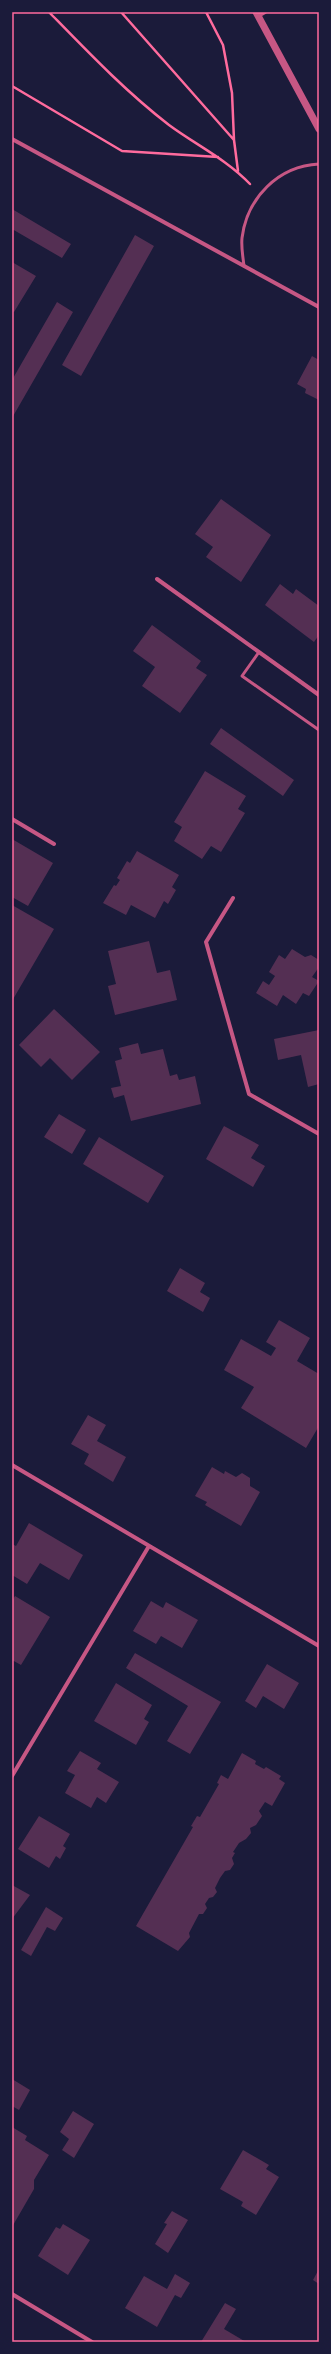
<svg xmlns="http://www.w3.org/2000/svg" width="331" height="2354" font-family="Raleway,sans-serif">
  <rect width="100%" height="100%" fill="#1b1b3a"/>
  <path fill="#542f53" d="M12 209 71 244 62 258 12 229Z
    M135 235 154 246 81 376 62 365Z
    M12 262 36 276 14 312 12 311Z
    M57 302 73 312 12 418V380Z
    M312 356 319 360V400L305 393 306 389 297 384Z
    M221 499 271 535 241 582 206 557 213 547 195 534Z
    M280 584 293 594 296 589 319 606V635L314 642 265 605Z
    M152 625 201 661 196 668 207 675 180 713 142 686 155 667 133 651Z
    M221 728 294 780 283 796 210 744Z
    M205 771 246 796 238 809 245 813 221 852 211 846 202 859 174 841 182 827 174 822Z
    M12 839 53 863 28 906 12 897Z
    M137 851 179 875 172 887 176 890 168 904 164 901 155 918 131 905 126 915 103 903 114 885 116 886 120 880 117 878 127 861 130 863Z
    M12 905 54 929 12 1001Z
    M149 941 157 973 170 970 177 1000 115 1015 108 986 116 984 108 951Z
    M292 949 305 957 311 955 319 960V967L312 977 319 981 309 996 303 993 296 1004 283 995 277 1006 256 993 263 981 269 985 275 976 269 972 279 955 285 959Z
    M54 1009 100 1052 72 1080 50 1058 41 1067 19 1045Z
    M319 1030V1084L308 1087 301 1055 278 1060 274 1039Z
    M138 1043 141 1054 163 1049 170 1076 177 1074 179 1080 195 1076 201 1104 131 1121 124 1095 114 1098 111 1088 121 1086 115 1061 122 1059 119 1048Z
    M59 1114 86 1130 72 1154 44 1137Z
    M224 1126 259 1145 251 1158 265 1166 253 1187 206 1159Z
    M99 1137 164 1176 148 1203 83 1164Z
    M180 1268 205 1283 200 1292 210 1298 203 1312 167 1291Z
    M279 1320 310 1338 297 1361 319 1374V1426L306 1448 241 1408 254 1387 224 1370 241 1339 271 1356 276 1348 266 1342Z
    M88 1415 106 1425 97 1441 126 1457 113 1482 84 1464 89 1454 71 1444Z
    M212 1467 224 1474 225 1471 236 1477 242 1473 250 1478V1486L260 1492 241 1526 205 1505 207 1502 195 1496Z
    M29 1523 83 1555 69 1580 40 1563 27 1584 12 1575V1544L16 1546Z
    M15 1596 50 1617 21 1665 12 1660V1601Z
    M151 1601 163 1608 166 1602 198 1620 182 1648 161 1636 156 1644 133 1631Z
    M135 1653 221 1702 190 1754 167 1741 188 1706 126 1668Z
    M267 1664 299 1683 284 1709 263 1696 256 1708 245 1701Z
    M116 1683 152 1705 144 1719 149 1722 136 1745 94 1721Z
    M80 1751 101 1763 97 1769 119 1782 106 1803 97 1797 91 1808 65 1793 75 1775 67 1771Z
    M242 1753 256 1761 255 1764 264 1769 266 1767 281 1776 279 1779 285 1783 272 1806 265 1802 259 1811 262 1816 256 1825 250 1828 251 1833 246 1839 239 1843 233 1852 235 1853 232 1858 234 1864 230 1870 225 1871 220 1878 215 1888 217 1892 213 1897 209 1898 205 1904 207 1908 203 1914H199L189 1933 190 1937 178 1951 136 1926 193 1827 191 1826 197 1816 200 1817 219 1784 217 1783 221 1775 228 1779Z
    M39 1816 70 1834 63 1846 66 1848 60 1859 56 1856 49 1868 18 1849Z
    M12 1885 30 1895 12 1919Z
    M46 1907 63 1918 55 1931 47 1927 31 1956 21 1950Z
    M12 2079 30 2090 19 2110 12 2106Z
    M73 2111 94 2124 74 2158 62 2150 69 2139 60 2132Z
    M12 2127 27 2136 25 2140 49 2155 34 2180V2189L12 2227Z
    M243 2150 269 2165 266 2169 279 2177 256 2215 241 2206 243 2202 220 2189Z
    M172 2211 188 2220 168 2253 155 2244 167 2224 164 2223Z
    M63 2224 90 2240 68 2275 38 2256 56 2227 60 2229Z
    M319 2269V2284L313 2280Z
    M175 2274 190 2283 181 2298 175 2295 157 2327 125 2308 144 2276 167 2289Z
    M225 2303 236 2309 224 2329 246 2342H201Z"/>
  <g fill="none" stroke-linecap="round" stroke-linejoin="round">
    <path stroke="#ff6b9d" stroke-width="2.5" d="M49 12C87 51 126 92 169 125 196 145 226 159 250 184
      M121 12 234 140 238 171
      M206 12 223 45 232 93 234 140
      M12 86 122 151 218 157"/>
    <path stroke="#c65784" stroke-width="3" d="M244 266C243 257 241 247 242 238 247 198 278 166 319 164
      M259 652 242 676 319 730"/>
    <path stroke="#c65784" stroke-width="4" d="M258 16 265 12
      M12 139 319 307
      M157 579 319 695
      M12 819 54 844
      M233 898 206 942 249 1094 319 1134
      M12 1465 319 1646
      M12 1776 149 1546
      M12 2294 92 2342"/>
    <path stroke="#c65784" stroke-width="7" d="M256 12 319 129"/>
  </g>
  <rect width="331" height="2354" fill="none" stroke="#1b1b3a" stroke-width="26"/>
  <rect x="13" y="13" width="305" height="2328" fill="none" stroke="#ff6b9d" stroke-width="1.5"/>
</svg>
